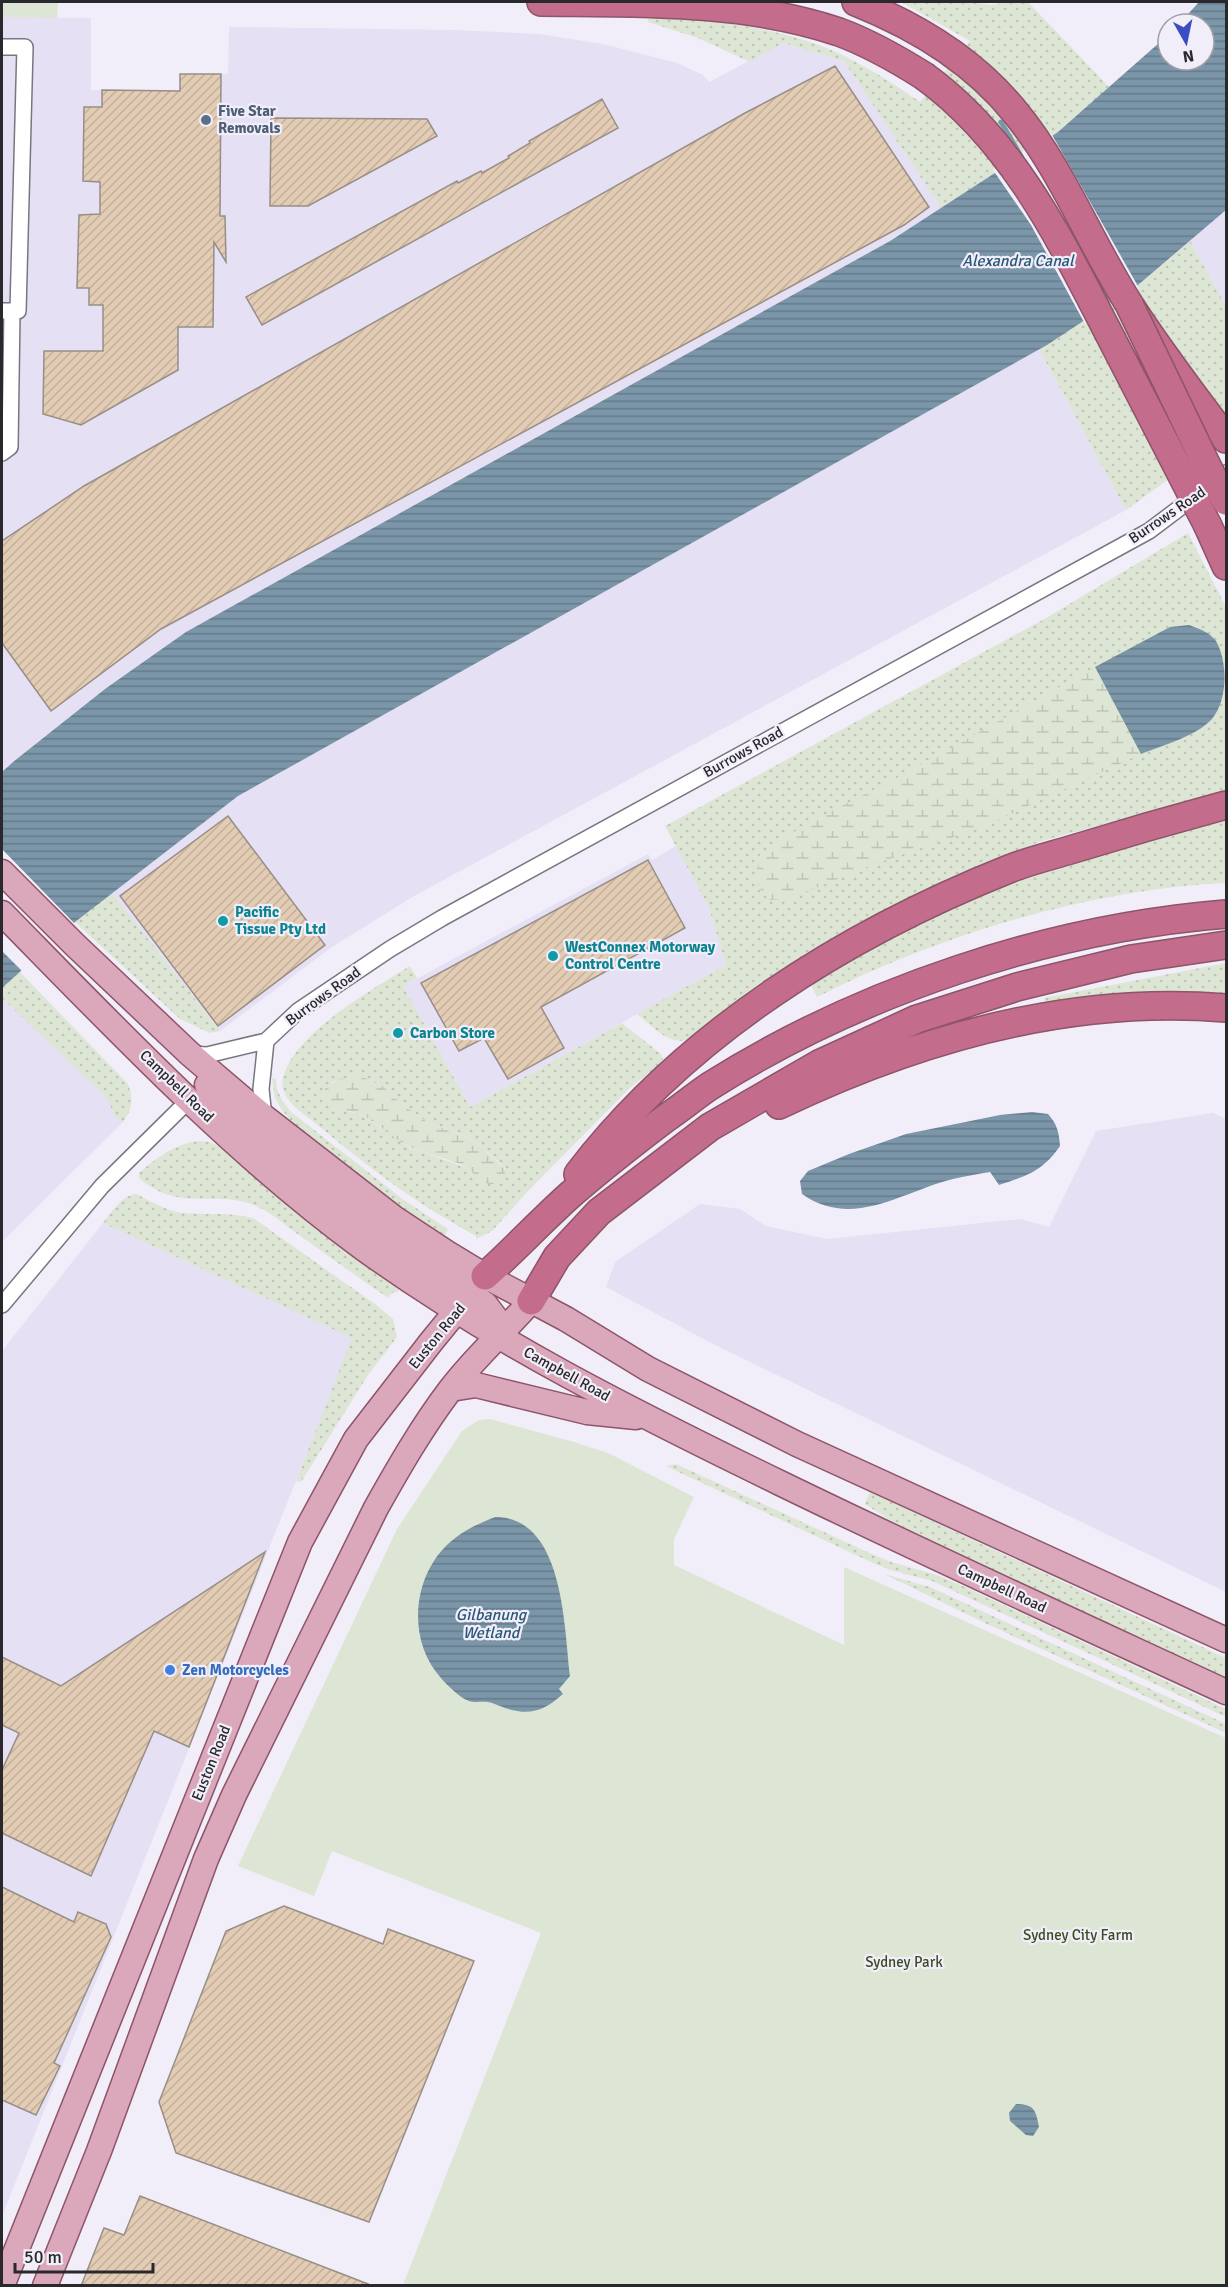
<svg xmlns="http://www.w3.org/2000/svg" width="1228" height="2287" font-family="Signika,sans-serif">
  <defs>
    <pattern id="grass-dots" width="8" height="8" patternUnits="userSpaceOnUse" patternTransform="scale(1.5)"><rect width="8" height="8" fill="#dde6d4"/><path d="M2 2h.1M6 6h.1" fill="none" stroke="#bec5b6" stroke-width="1.8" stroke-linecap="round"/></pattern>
    <pattern id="wetland-marsh" width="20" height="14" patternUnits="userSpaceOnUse" patternTransform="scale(1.5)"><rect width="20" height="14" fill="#dde6d4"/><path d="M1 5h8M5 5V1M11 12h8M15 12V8" fill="none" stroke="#bec5b6"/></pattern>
    <pattern id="water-rules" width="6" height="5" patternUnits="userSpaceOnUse" patternTransform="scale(1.5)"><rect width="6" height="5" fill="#7b96a9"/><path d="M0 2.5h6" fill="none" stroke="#657a8a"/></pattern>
    <pattern id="building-hatch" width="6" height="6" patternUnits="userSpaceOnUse" patternTransform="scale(1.5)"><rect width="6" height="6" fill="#e3ccb4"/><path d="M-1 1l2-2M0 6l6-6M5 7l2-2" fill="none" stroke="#c3af9b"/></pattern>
  </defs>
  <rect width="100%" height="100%" fill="#f1eef9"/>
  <path fill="#e5e0f3" d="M2 17 91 18V90L179 91 180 74H228L229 27 455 30 539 34 603 44 677 63 703 75 709 82 783 43 844 61 941 208 880 247 105 689 2 772Z
    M1226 210V306L1190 241Z
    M1039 349 1126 510 414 896 332 947 220 1031 111 893 238 796Z
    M676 846 709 908 726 965 470 1107 403 986 648 854 652 860Z
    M2 998 109 1099 114 1116 122 1123 2 1242Z
    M1213 1113 1226 1119V1592L713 1344 606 1287 615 1262 700 1204 740 1209 766 1226 827 1239 1021 1219 1049 1227 1096 1131Z
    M103 1223 353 1338 2 2216V1351Z"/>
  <path fill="url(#grass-dots)" fill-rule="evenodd" d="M901 2H972L990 5 1009 2H1028L1110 88 1058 132 941 208 844 61 783 43 750 62 698 38 648 22 649 14C707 19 775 27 829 49 862 63 891 82 920 102L970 41Z
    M1190 241 1226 306V438L1126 510 1039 349 1138 285Z
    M1188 533 1226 607V790L1039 842 902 902 813 950 688 1040C668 1045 652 1026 637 1014L726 965 709 908 665 826 1046 618Z
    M1226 816V883C1090 889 939 935 817 997L808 979 966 895Z
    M111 892 220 1031 210 1033 180 1019 75 922Z
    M1226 963V999L1046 1005 1044 998Z
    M410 966 417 978 403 986 470 1107 622 1023 661 1054 663 1059 659 1065 631 1087 529 1190 492 1231 476 1239V1236C419 1205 368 1168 319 1126 308 1117 293 1108 286 1096 283 1090 281 1084 283 1078 293 1034 373 989 410 966ZM347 1078H365L384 1087 399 1102 430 1124 466 1136 477 1143 506 1169 484 1182 468 1168 410 1148 364 1116 338 1108 332 1082Z
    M19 971 128 1084C134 1099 132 1111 122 1123L114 1116 108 1099 2 998V988Z
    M272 1078 276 1079C276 1093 283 1102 291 1112L404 1200 448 1229 444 1237 420 1223 301 1133 282 1110 275 1098Z
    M198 1141 210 1142 233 1153 391 1280 399 1291 392 1293 388 1298C359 1278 331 1258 302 1237 287 1227 273 1213 256 1206 214 1188 180 1214 139 1178V1173C158 1157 172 1145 198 1141Z
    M136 1194C151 1201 166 1211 183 1213 207 1215 230 1212 253 1218L375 1304 393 1319 397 1337 368 1375 301 1482 296 1481 352 1338 103 1223C112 1212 122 1195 136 1194Z
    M676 1464 874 1555 891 1562 934 1574 965 1587 1226 1709V1717L932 1581 890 1570 873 1563 666 1466Z
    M870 1492 1226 1658V1678L902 1528 865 1504Z
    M884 1574 930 1587 1226 1724V1733L987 1624Z"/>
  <path fill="url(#wetland-marsh)" d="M1095 667 1141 754 983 827 875 864 788 899 770 900C752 884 756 876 760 854L805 825 904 774Z
    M349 1074 365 1078 384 1087 399 1102 430 1124 465 1136 477 1143 506 1170C504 1177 499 1184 491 1184 480 1184 473 1170 464 1166 448 1158 429 1156 412 1148 395 1140 382 1127 366 1117 353 1109 322 1111 325 1088L339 1079 347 1078Z"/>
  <path fill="#dde6d4" d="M2 2H58L57 18 2 17Z
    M490 1419 574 1442 608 1453 694 1497 674 1539V1565L844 1645V1567L1226 1738V2285H403L541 1933 332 1851 314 1896 238 1866 397 1529 462 1431 479 1420Z"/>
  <path fill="url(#water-rules)" d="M1199 2H1226V210L1138 285 1047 345 238 796 75 922 2 988V772L13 762 105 689 186 632 890 241 1058 132 1168 35V60H1204V24H1179Z
    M1189 625C1200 629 1209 632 1216 641 1228 662 1228 700 1212 719 1195 737 1163 745 1141 754L1095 667 1170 627Z
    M1032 1112 1048 1114C1057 1124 1059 1132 1060 1146 1043 1171 1027 1176 999 1185L990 1172C978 1174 965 1176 953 1179 903 1191 853 1230 802 1194L800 1181 808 1171 849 1154 906 1134 1000 1115Z
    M495 1517C564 1517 564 1626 570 1676L559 1689 563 1694C544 1711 530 1716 505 1708 499 1706 494 1703 488 1702 482 1701 475 1703 469 1701 460 1698 447 1685 441 1678 408 1642 412 1582 444 1548 458 1533 477 1524 495 1517Z
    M1016 2104C1034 2104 1036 2110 1039 2127L1033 2136 1026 2135 1010 2121 1009 2113Z"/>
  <path fill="#f1eef9" d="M1051 133 1139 288 1112 306 1086 256 1084 257 1110 307 1085 324 1031 225 993 170Z
    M2 849 76 925 23 972 2 951Z"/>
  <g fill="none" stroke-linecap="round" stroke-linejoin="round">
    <path stroke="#7b96a9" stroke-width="5" d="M1001 122 1021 156"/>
  </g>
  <path fill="url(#building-hatch)" stroke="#978e86" stroke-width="1.5" d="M835 66 929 207 904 225 161 629 51 711 2 643V541L84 486 745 113Z
    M180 74H221L220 216H225L226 262 214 242 213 327H178V370L81 425 43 414 44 351H103V305H89V288H77L79 215 100 214V182L83 181 84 107H102V90L180 91Z
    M602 99 618 128 262 325 246 297 457 181 458 183 481 171 482 173 509 158 508 156 530 143 529 141Z
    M271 118 427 119 437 136 308 206H270Z
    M228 816 325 945 218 1026 120 896Z
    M648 860 685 928 541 1007 564 1048 508 1079 484 1038 459 1051 421 983Z
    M265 1552 189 1747 154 1731 91 1876 2 1833V1770L19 1733 2 1725V1657L61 1686Z
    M2 1887 74 1922 78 1912 106 1924 111 1937 54 2063 60 2066 36 2115 2 2100Z
    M284 1906 383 1944 388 1929 474 1961 369 2222 176 2153 159 2102 226 1931Z
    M140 2196 368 2284 367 2286H81L104 2228 124 2235Z"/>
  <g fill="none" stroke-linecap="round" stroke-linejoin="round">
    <g stroke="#797680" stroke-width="18">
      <path id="minor" d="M2 47H25L18 311H2
        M2 453 10 447 12 311
        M190 1054 207 1055 266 1041 298 1011 390 949 442 918 1149 531 1226 473
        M264 1117 261 1089 266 1041
        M2 1305 102 1186 189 1100"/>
    </g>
    <g stroke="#8d546a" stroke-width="27">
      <path id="primary" d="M2 872 75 945 190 1054 264 1117 394 1218 447 1253 485 1276 566 1319 648 1369 797 1444 1226 1640
        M2 913C115 1028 233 1153 363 1248 493 1342 636 1413 780 1483 928 1555 1077 1623 1226 1692
        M207 1085 232 1113 307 1180 392 1242 485 1304 497 1320 499 1337
        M451 1389 476 1385 587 1412 636 1417
        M2 2286 300 1542 356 1439 431 1342 485 1276
        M45 2286 99 2151 206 1859 234 1795 376 1508C399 1467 422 1427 450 1390 474 1358 505 1331 531 1301"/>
    </g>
    <g stroke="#8d546a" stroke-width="30">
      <path id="motorway" d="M541 2C640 3 745 0 839 32 869 43 897 59 924 76
        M856 2C916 26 974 61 1015 112 1063 170 1090 244 1131 307 1160 352 1194 396 1226 439
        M1208 526 1226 566
        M779 1105C917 1039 1072 995 1226 1008
        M578 1174C686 1033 846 934 1009 869 1029 861 1050 856 1070 850 1122 834 1174 819 1226 805
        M485 1276C514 1250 541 1221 570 1195 601 1168 633 1143 666 1118 681 1108 695 1096 710 1086 860 991 1050 928 1226 914
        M531 1301 557 1257 599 1212 710 1127 819 1064 917 1019 1017 987 1131 959 1226 945"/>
    </g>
    <use href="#minor" stroke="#fff" stroke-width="15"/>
    <use href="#primary" stroke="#dba7ba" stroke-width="24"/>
    <use href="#motorway" stroke="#c36c8c" stroke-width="27"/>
    <g stroke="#8d546a" stroke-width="30" stroke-linecap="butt">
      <path id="motorway-bridge" d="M924 76C1011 139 1058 235 1106 328 1140 394 1174 460 1208 526
        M1130 306 1209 470 1226 501"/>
    </g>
    <use href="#motorway-bridge" stroke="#c36c8c" stroke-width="27"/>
  </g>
  <circle fill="#5c6f8a" stroke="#f1eef9" stroke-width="2" cx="206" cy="120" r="6"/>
  <g fill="#0f9aa8" stroke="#f1eef9" stroke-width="2">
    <circle cx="223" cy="921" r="6"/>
    <circle cx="553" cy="956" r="6"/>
    <circle cx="398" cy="1033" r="6"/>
  </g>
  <circle fill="#3f7fe0" stroke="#f1eef9" stroke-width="2" cx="170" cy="1670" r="6"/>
  <g text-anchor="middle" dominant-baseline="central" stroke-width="4.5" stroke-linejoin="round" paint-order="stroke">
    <g font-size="15" font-weight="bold" fill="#4e5e75" stroke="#f1eef9" text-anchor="start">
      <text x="218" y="111">Five Star<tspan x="218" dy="17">Removals</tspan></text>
    </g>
    <g font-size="15" fill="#29282c" stroke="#f1eef9">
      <text transform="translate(1167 515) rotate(-34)">Burrows Road</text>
      <text transform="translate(743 752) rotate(-29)">Burrows Road</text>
      <text transform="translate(323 996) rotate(-36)">Burrows Road</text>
      <text transform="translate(177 1086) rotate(44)">Campbell Road</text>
      <text transform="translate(437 1336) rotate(-51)">Euston Road</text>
      <text transform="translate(567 1374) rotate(29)">Campbell Road</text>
      <text transform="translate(1002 1588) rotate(25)">Campbell Road</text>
      <text transform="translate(211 1763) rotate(-68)">Euston Road</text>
    </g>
    <g font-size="15" font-weight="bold" fill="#0d838f" stroke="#f1eef9" text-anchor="start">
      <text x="235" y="912">Pacific<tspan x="235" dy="17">Tissue Pty Ltd</tspan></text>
      <text x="565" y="947">WestConnex Motorway<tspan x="565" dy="17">Control Centre</tspan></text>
      <text x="410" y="1033">Carbon Store</text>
    </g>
    <g font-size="15" font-weight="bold" fill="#366cbe" stroke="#f1eef9" text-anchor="start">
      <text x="182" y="1670">Zen Motorcycles</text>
    </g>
    <g font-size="15" fill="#394c20" stroke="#f1eef9">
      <text x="1078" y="1935">Sydney City Farm</text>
      <text x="904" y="1962">Sydney Park</text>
    </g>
    <g font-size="16" font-style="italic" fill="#295977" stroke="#f1eef9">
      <text x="1018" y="261">Alexandra Canal</text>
      <text x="491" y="1615">Gilbanung<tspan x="491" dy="18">Wetland</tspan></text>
    </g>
  </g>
  <rect width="1228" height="2287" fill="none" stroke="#29282c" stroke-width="6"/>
  <g transform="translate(1186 42) rotate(171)"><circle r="28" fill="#f1eef9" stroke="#a19fa7" stroke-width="1.5"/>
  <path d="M0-4.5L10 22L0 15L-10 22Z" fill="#3b4ec1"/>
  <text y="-9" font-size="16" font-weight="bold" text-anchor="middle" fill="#29282c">N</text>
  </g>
  <path d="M15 2263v9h138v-9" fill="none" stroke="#29282c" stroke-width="3"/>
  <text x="24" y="2263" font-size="18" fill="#29282c" stroke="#f1eef9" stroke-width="4.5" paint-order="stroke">50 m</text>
</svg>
